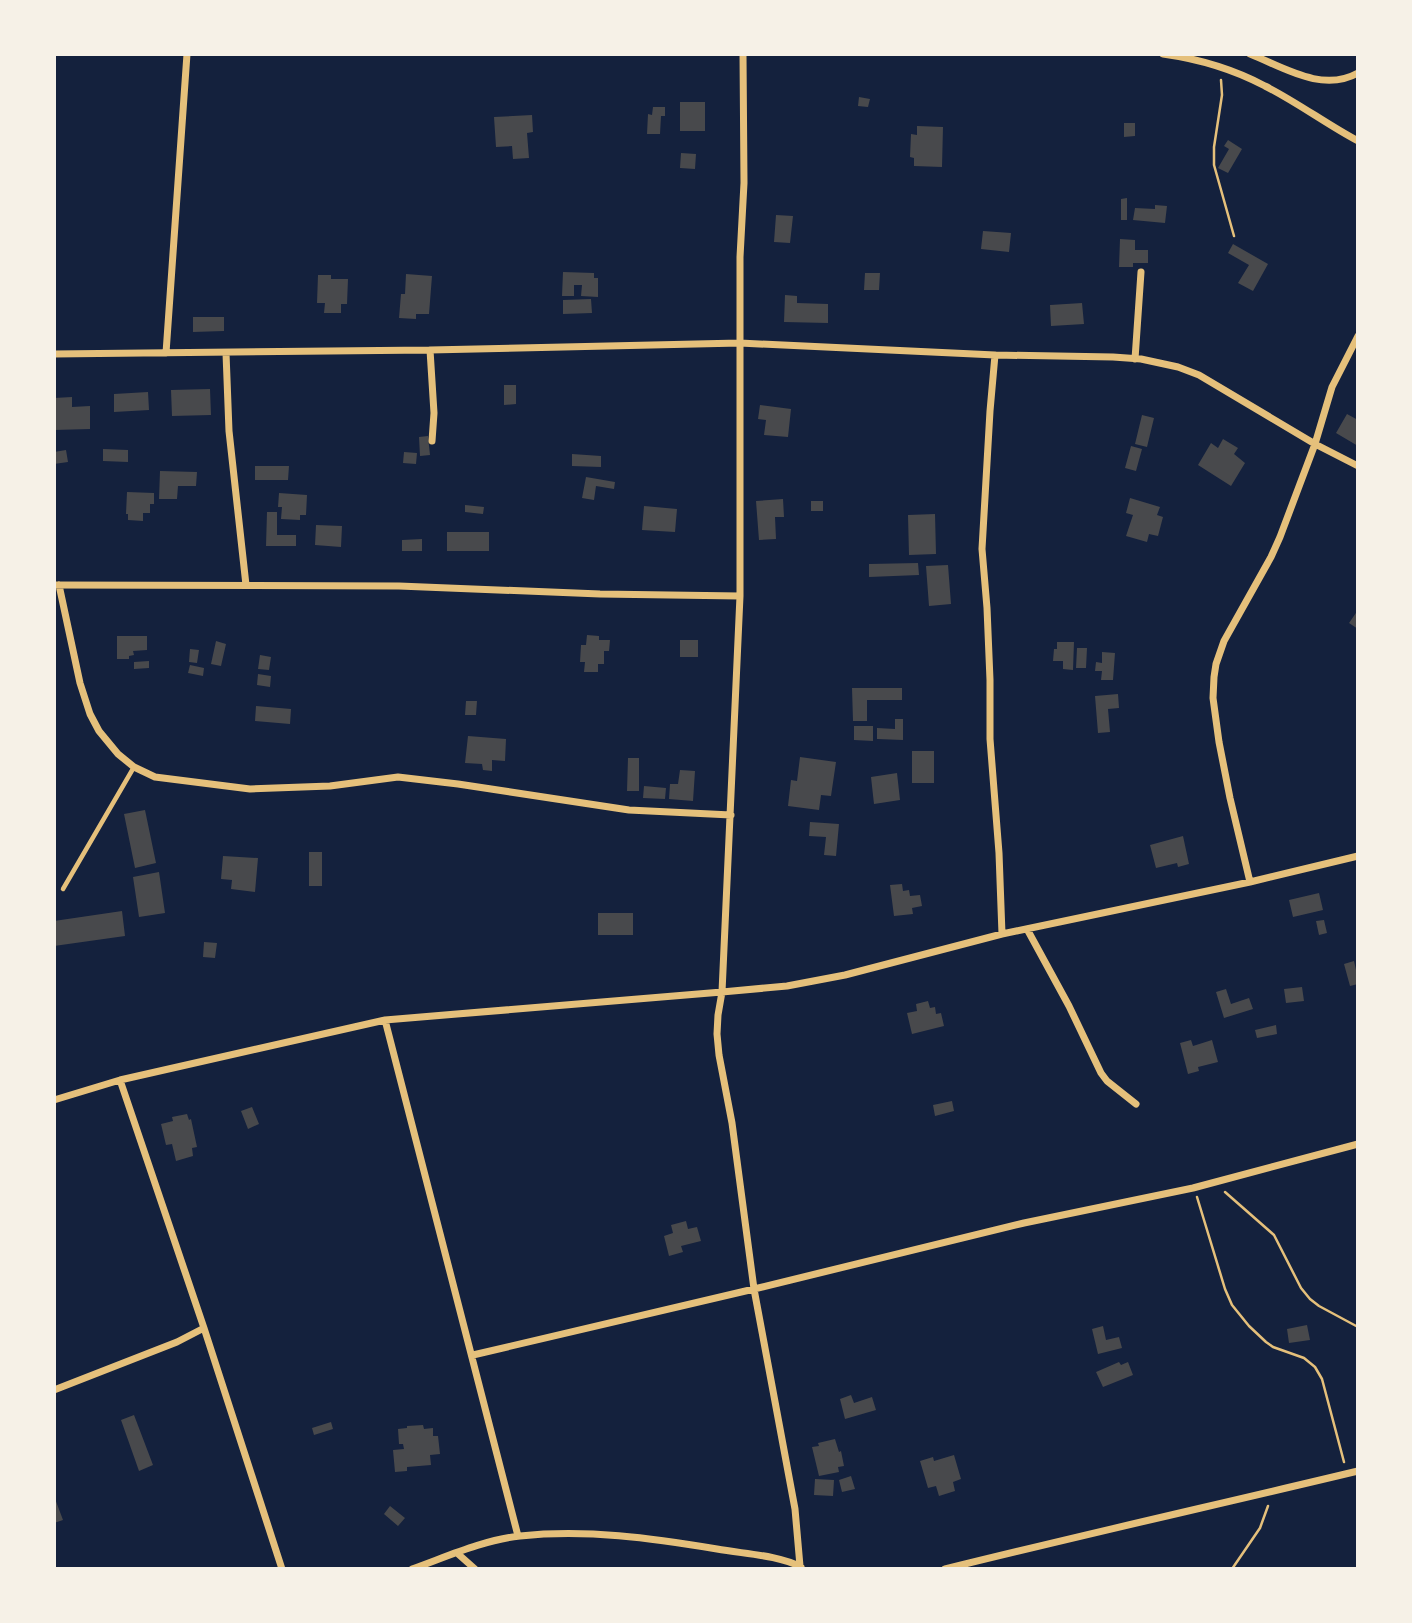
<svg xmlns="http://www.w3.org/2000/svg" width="1412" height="1623" font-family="Manrope,sans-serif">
  <rect width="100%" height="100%" fill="#14213d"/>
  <path fill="#48494c" d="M859 97 870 99 868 107 858 106Z
    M680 102H705V131H680Z
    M653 107H665V116H661L660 134H647L648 114 652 115Z
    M532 115 533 132 527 133 529 158 513 159 512 146 496 147 494 117Z
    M1124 123H1135V136L1124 137Z
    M917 126 943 127 942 167 914 166V158L910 157 911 134 917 135Z
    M1228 140 1242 149 1228 173 1218 168 1229 149 1224 146Z
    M681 153 696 154 695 169 680 168Z
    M1127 198V220H1121V199Z
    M1155 205 1167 206 1165 223 1133 220 1135 208 1155 209Z
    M776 215 793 216 790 243 774 242Z
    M983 231 1011 233 1009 252 981 249Z
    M1120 239 1135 240V250H1148V263H1133V267H1119Z
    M1233 244 1268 264 1253 291 1238 283 1249 265 1228 253Z
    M563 272 594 273V278H598V297L581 296 582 285H574V296H562Z
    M865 273H880L879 290H864Z
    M406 274 432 276 429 314H416V319L399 318 401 294H405Z
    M318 275H331V279H348L347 304H341V313H324L325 303H317Z
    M785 295 797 296V303L828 304V323L784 322Z
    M591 299 592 313 563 314V300Z
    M1082 303 1084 324 1051 326 1050 305Z
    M193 317H224V331L193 332Z
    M504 385H516V404L504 405Z
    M210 389 211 415 172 416 171 390Z
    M148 392 149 410 114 412V394Z
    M72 397V407L90 406V429L54 430V398Z
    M760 405 791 409 788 437 764 435 766 420 758 419Z
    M1347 414 1358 420V446L1336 433Z
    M1142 415 1154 418 1147 447 1135 444Z
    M428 436 430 455 420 456 419 437Z
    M1223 439 1238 448 1234 454 1245 463 1231 486 1198 465 1211 443 1218 448Z
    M1131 446 1142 449 1136 471 1125 468Z
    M103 449 128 450V462L103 461Z
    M66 450 68 462 54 464V452Z
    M404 452 417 453 416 464 403 463Z
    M572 454 601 456V467L572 466Z
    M255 466H289L288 480H255Z
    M160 471 197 472 196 486H178L177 499H159Z
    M586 477 615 482 614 489 596 486 594 500 582 498Z
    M127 492 154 493V504H150V513H143V521L128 520V514H126Z
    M279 493 307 495 306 515H300V520L281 519 282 507H278Z
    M1130 498 1160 507 1157 515 1163 517 1158 536 1149 534 1147 542 1126 536 1133 515 1126 513Z
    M783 499 784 517H775L776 539 759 540 756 501Z
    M811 501H823V511H811Z
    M465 505 484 507 483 514 465 512Z
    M644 506 677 509 675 532 642 530Z
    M267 512H277V535H296V546H266Z
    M935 514 936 554 909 555 908 515Z
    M316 525 342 526 341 547 315 545Z
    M447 532H489V551H447Z
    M422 539V551H402V540Z
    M918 563 919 575 869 577V564Z
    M948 565 951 604 929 606 926 566Z
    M1358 610V629L1349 623Z
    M587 635 599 636V640H610L609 651H604V664H598V672H584L585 662H580L581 645H586Z
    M117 636H147V650L133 651 134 655 129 656V659H117Z
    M680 640H698V657H680Z
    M216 641 226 644 221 666 211 664Z
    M1057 642H1074L1073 670 1063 669V661H1053L1054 649H1057Z
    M1077 648H1087L1086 668H1076Z
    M190 649 199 650 197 663 189 662Z
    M1102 652 1115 653 1113 680H1101L1102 671H1095L1096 662 1102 663Z
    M260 655 271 657 269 670 258 669Z
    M149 661V668L134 669V662Z
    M190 665 204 668 203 676 188 673Z
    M258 674 271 676 270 687 257 685Z
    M852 688H902V700H867V721H853Z
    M1118 694 1119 708 1108 709 1110 732 1098 733 1095 696Z
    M466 701H477L476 715H465Z
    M256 706 291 709 290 724 255 721Z
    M895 719H903V740L877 739V728L895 729Z
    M854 726H873V741L854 740Z
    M468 736 506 739 505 761 492 760V771L483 770 482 764 465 763Z
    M912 751H934V783H912Z
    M800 757 836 762 831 796 821 795 819 810 788 806 791 780 797 781Z
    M628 758H639V791H627Z
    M680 770 695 771 693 801 669 799 670 784H678Z
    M897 773 900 800 874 804 871 777Z
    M644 786 666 788 665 799 643 798Z
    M145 810 156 863 135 868 124 814Z
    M810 822 839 824 836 856 824 855 826 837 809 836Z
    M1183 836 1189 864 1178 867 1177 863 1156 868 1150 845Z
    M309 852H322V886H309Z
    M223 856 258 858 255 892 231 889 232 880 221 879Z
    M159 872 165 913 139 917 133 877Z
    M902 884 903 891 909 890 910 896 920 895 922 906 912 908 913 914 894 916 890 885Z
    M1319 893 1323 910 1293 917 1289 900Z
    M122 911 125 936 54 946V921Z
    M598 913H633V935H598Z
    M1324 920 1327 933 1319 935 1316 921Z
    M204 942 217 943 215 958 203 957Z
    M1354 961 1356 970H1358V984L1350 986 1344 964Z
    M1302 987 1304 1001 1286 1003 1284 989Z
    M1226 989 1231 1004 1249 998 1253 1009 1224 1018 1216 992Z
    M928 1001 930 1008 935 1007 936 1014 941 1013 944 1026 912 1034 907 1013 917 1011 916 1004Z
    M1276 1025 1277 1034 1257 1038 1255 1030Z
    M1191 1040 1193 1046 1212 1040 1218 1062 1198 1067 1199 1071 1188 1074 1180 1043Z
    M952 1101 954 1111 935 1116 933 1105Z
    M252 1107 259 1124 248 1129 241 1111Z
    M187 1114 189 1120 191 1119 197 1147 192 1148 193 1156 176 1161 172 1144 166 1145 161 1124 173 1121 172 1117Z
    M686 1221 688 1229 697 1227 701 1241 681 1246 683 1252 669 1256 664 1236 673 1233 671 1225Z
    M1307 1325 1310 1340 1289 1343 1287 1329Z
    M1103 1326 1106 1340 1119 1337 1122 1348 1098 1354 1092 1329Z
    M1119 1362 1121 1365 1128 1362 1133 1375 1103 1387 1096 1372Z
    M851 1395 854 1403 872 1397 876 1410 845 1419 840 1399Z
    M134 1415 153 1465 139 1471 121 1420Z
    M331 1422 333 1429 314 1435 312 1428Z
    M423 1425 424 1429 433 1428V1436H438L440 1454 430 1455 431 1465 407 1467V1471L395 1472 393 1450 404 1449 403 1444H399L398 1429 407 1428V1426Z
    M835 1439 839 1452 841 1451 844 1466 838 1467 839 1472 819 1476 812 1447 819 1446 818 1443Z
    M954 1455 961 1479 953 1482 955 1491 939 1496 936 1486 928 1488 920 1461 933 1457 934 1461Z
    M851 1476 855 1489 842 1492 839 1480Z
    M815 1479 834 1480 833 1496 814 1495Z
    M54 1496 63 1520 54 1523Z
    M390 1506 405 1518 398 1526 384 1514Z"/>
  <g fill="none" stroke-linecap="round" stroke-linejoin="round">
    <path stroke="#e5c07b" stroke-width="2.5" d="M1221 80 1222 95 1214 147V165L1234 236
      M1225 1192 1274 1235 1301 1288 1310 1299 1319 1306 1358 1327
      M1197 1197 1225 1289 1232 1305 1249 1326 1266 1342 1273 1347 1304 1358 1315 1367 1322 1379 1344 1462
      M1232 1569 1260 1528 1268 1506"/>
    <path stroke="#e5c07b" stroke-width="4.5" d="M63 889 134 767"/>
    <path stroke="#e5c07b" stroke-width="7" d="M743 54 744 183 740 257V596L722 992 718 1015 717 1034 719 1055 732 1123 754 1289 795 1509 800 1566
      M1163 54C1199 59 1233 69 1265 86 1297 102 1326 124 1358 141
      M1250 54C1283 67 1322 93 1358 73
      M430 350 434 413 432 441
      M166 353 187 54
      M226 353 229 431 246 585
      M54 354 430 350 740 343 995 355 1113 357 1141 359 1178 367 1199 375 1315 444 1358 466
      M995 355 990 411 982 549 987 608 990 680V739L999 853 1002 934
      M1135 359 1141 272
      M54 585 399 586 600 594 740 596
      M59 585 80 683 90 714 99 731 118 754 134 767 155 777 250 789 330 786 398 777 458 784 629 810 731 815
      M1250 882 1230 798 1219 742 1213 698 1214 677 1216 664 1224 641 1271 557 1280 537 1315 444 1332 387 1358 336
      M1027 929 1069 1006 1101 1073 1107 1081 1136 1104
      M385 1020 518 1536
      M120 1080 204 1328 282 1569
      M54 1100 120 1080 385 1020 722 992 787 986 845 975 1002 934 1250 882 1358 856
      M473 1355 754 1289 1024 1223 1193 1188 1358 1144
      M54 1390 177 1342 204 1328
      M457 1553 475 1569
      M412 1569C446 1557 483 1540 520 1536 586 1529 652 1538 717 1549 744 1554 778 1555 801 1567
      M945 1569C1082 1535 1220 1504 1358 1471"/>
  </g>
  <rect width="1412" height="1623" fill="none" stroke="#f6f1e7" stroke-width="112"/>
</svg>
